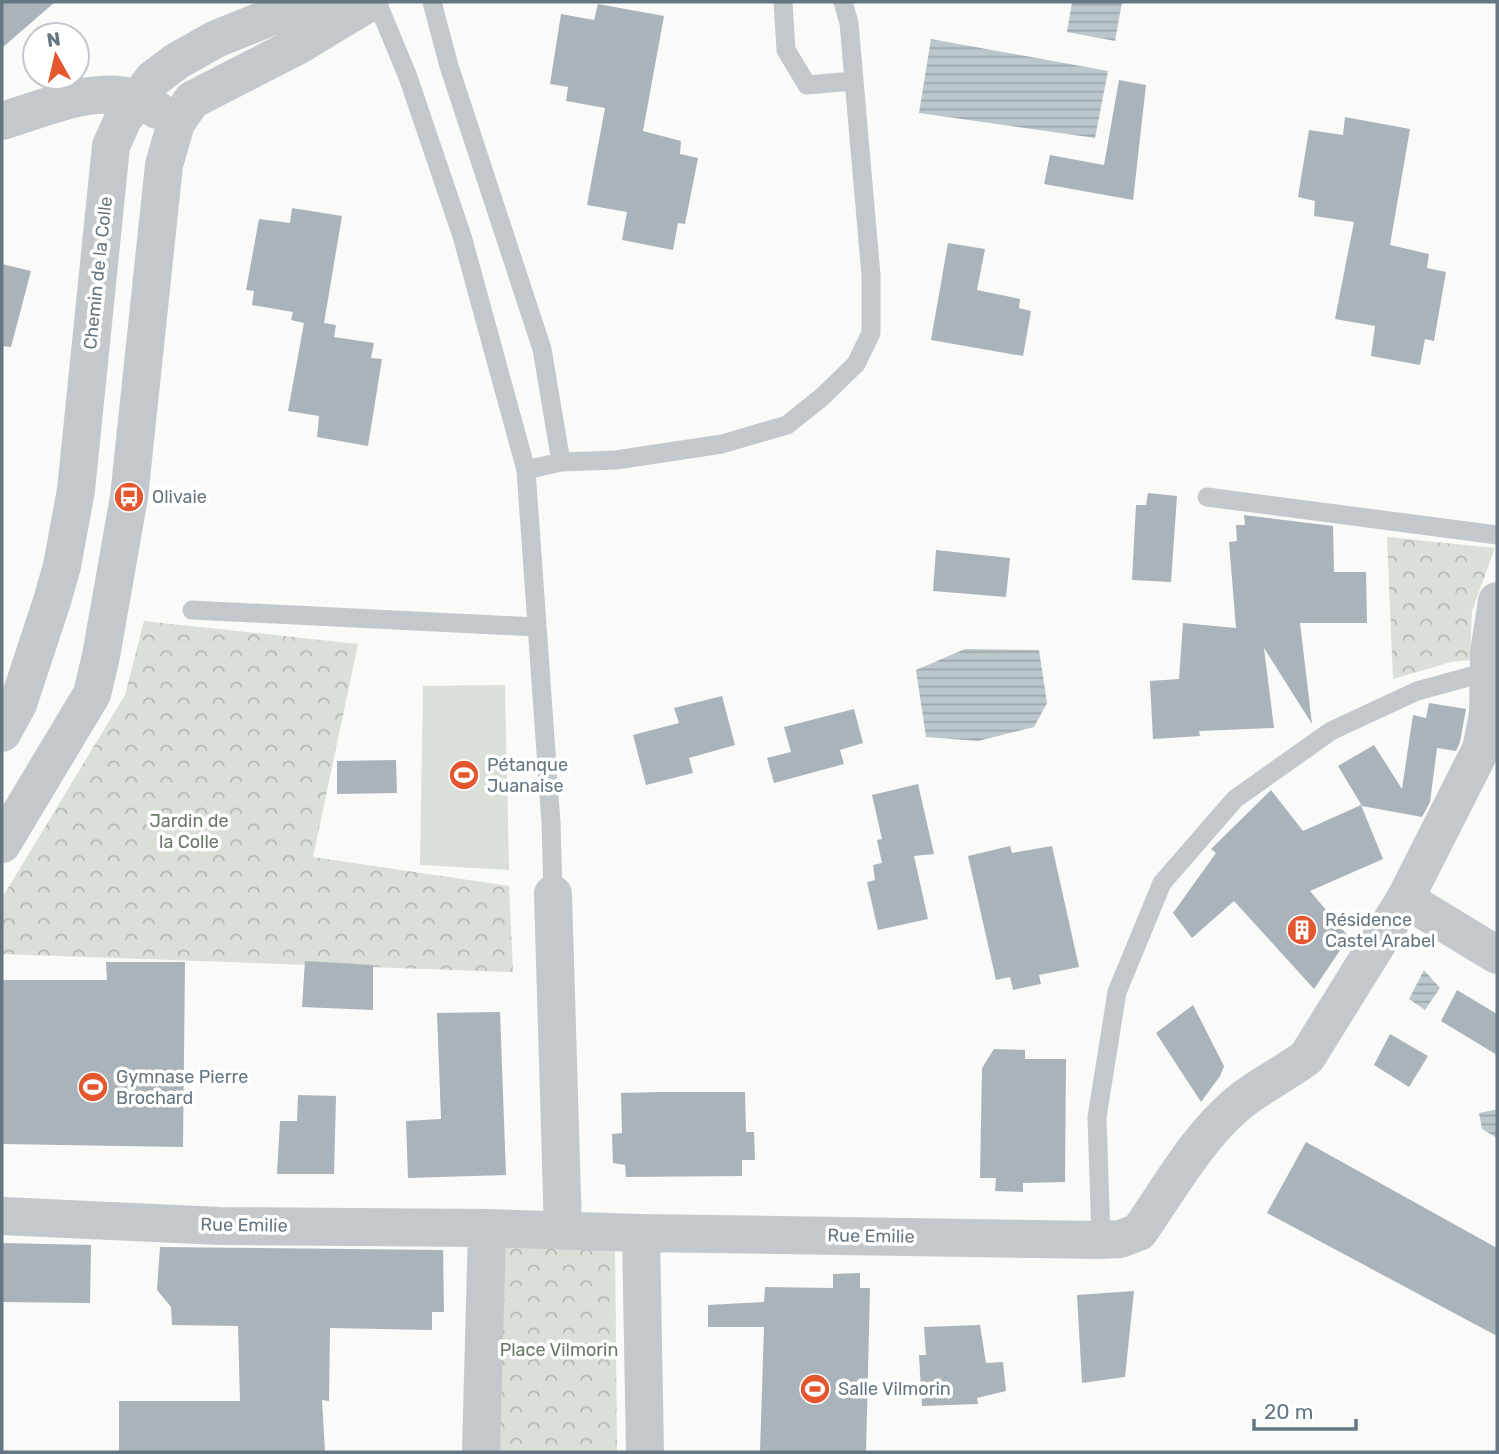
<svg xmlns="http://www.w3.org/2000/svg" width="1499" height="1454" font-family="Rubik,sans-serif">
  <defs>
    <pattern id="forest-crowns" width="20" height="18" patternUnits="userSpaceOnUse" patternTransform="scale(1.75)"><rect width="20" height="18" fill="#dadfd7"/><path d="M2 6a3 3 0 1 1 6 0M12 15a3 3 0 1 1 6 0" fill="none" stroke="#b4b9b4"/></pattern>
    <pattern id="water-rules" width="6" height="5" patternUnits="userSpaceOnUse" patternTransform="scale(1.75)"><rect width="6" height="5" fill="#bbc7cb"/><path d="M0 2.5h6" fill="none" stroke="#9ca6aa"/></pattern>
  </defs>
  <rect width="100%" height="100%" fill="#fafaf8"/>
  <path fill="#dadfd7" d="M505 685 509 870 420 865 423 686Z"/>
  <path fill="url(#forest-crowns)" d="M1387 537 1495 548 1472 611 1470 660 1451 662 1393 679Z
    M144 621 358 644 313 857 509 886 513 972 2 954V898L125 695Z
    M503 1245 615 1248 617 1452H499Z"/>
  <path fill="url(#water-rules)" d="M1072 2H1122L1115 41 1067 32Z
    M931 39 1108 71 1095 138 919 113Z
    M965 649 1039 650 1047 703 1034 727 978 741 926 737 916 670Z
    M1424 970 1440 988 1425 1010 1409 999Z
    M1494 1110 1497 1111V1138L1482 1129 1479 1113Z"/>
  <path fill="#aab3b9" d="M2 2H55L2 48Z
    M598 4 664 16 643 131 681 141 680 154 698 158 685 224 678 223 673 250 622 240 627 212 587 205 605 108 566 101 568 87 550 84 561 14 594 20Z
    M1119 80 1146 85 1133 200 1044 184 1050 155 1104 165Z
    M1345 117 1410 129 1390 245 1429 254 1427 268 1446 272 1434 341 1425 339 1420 365 1371 356 1375 326 1335 319 1354 222 1314 216 1315 201 1298 197 1309 130 1343 135Z
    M292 208 342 216 324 323 336 325 334 337 374 343 371 358 382 359 368 446 317 437 319 416 288 411 304 323 291 320 293 312 252 305 254 291 246 290 259 219 290 223Z
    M948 243 985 249 977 290 1020 299 1019 308 1031 311 1023 356 931 340Z
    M2 264 31 271 11 347 2 346Z
    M1148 493 1177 496 1171 582 1132 580 1136 505H1146Z
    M1244 515 1333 526 1334 572H1366L1367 623H1300L1312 724 1264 648 1274 728 1199 731 1200 736 1153 739 1150 681 1179 679 1183 623 1236 628 1229 542 1237 541 1236 525H1245Z
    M936 550 1010 558 1006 597 933 591Z
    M722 696 735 745 689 758 693 773 646 785 633 735 679 723 674 708Z
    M1429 703 1466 709 1460 742 1456 751 1437 748 1430 802 1422 817 1362 806 1338 766 1374 745 1402 789 1413 715 1426 718Z
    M854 709 863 743 840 750 844 764 774 783 767 758 791 752 784 727Z
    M396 760 397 793 337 794V761Z
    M918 784 934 854 914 856 928 919 878 930 867 882 875 880 873 865 882 863 877 840 882 839 872 795Z
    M1271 790 1303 831 1361 805 1383 859 1310 891 1349 937 1314 989 1234 901 1192 938 1173 913 1216 853 1211 849Z
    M1010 846 1012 853 1052 846 1079 967 1039 975 1041 984 1013 990 1010 977 996 980 968 856Z
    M305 961 373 965V1010L302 1007Z
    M106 962H185L183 1147 2 1144V980H107Z
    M1457 990 1497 1014V1055L1441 1021Z
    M1193 1005 1224 1066 1220 1076 1201 1102 1156 1033Z
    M500 1012 506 1175 408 1178 406 1121 441 1119 437 1013Z
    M1390 1034 1428 1056 1409 1087 1374 1065Z
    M994 1049 1025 1050V1059H1066L1065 1182 1023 1183V1192L995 1191 996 1178H980L982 1068Z
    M661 1092H745L746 1132H754L755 1160H742V1176L626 1177 625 1165 613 1163 612 1134 622 1133 621 1093Z
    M298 1095 336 1096 334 1174H277L280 1121H297Z
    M1306 1142 1497 1248V1336L1267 1213Z
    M2 1243 91 1245 90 1303 2 1302Z
    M160 1247 443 1250 444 1312H432V1330L330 1328 329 1401 322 1400 325 1452H119V1401H240L238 1326 172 1325 171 1307 157 1290Z
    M860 1273V1288H870L866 1452H760L764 1327H708V1305L764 1302 765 1287 833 1288V1274Z
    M1134 1291 1125 1377 1082 1383 1077 1295Z
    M980 1325 986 1363 1003 1362 1006 1391 977 1398 978 1404 922 1406 919 1355H926L924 1327Z"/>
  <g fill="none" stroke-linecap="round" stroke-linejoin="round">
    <path stroke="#c3c8cc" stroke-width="19" d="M377 2 408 77 462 236 526 470 551 823 553 894
      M432 2 449 66 542 349 561 462
      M783 2 786 50 807 85 854 81
      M526 470 561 462 616 460 722 444 787 425 822 397 856 364 871 333V275L849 23 843 2
      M1207 497 1497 535
      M192 610 537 627
      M1101 1240 1097 1117 1117 992 1162 883 1235 799 1331 731 1417 691 1472 676 1489 677"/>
    <path stroke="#c3c8cc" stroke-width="38" d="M2 121C44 109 94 84 138 99 144 101 151 107 157 110
      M2 733 18 704 52 601 62 566 76 490 111 146 123 119 153 79 177 61 216 39 263 20 290 9 324 2
      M2 844 92 694 101 656 129 497 164 165 176 123 192 100 299 45 370 2
      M553 894 563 1230
      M1405 899 1497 955
      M2 1216 220 1226 487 1228 641 1233 645 1452
      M641 1233 1101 1240 1120 1239 1139 1232C1169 1189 1196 1140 1235 1106 1255 1088 1285 1074 1307 1057L1405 899 1481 749 1488 715 1489 653 1497 601
      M481 1452 487 1228"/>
  </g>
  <defs>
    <g id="bus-disc" transform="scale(1.575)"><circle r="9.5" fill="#e4572e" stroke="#fff"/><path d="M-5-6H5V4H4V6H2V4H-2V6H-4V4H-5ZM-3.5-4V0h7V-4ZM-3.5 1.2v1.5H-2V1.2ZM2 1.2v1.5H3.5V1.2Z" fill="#fff"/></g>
    <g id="stadium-disc" transform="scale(1.575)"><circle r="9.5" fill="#e4572e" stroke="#fff"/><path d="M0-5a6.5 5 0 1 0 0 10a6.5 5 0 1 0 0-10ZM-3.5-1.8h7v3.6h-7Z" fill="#fff"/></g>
    <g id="building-disc" transform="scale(1.575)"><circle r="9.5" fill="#e4572e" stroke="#fff"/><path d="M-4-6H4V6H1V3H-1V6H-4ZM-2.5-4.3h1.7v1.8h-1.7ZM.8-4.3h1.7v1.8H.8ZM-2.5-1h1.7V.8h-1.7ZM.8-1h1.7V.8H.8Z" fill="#fff"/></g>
  </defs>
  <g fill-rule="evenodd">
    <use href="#bus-disc" x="129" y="497"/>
    <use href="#stadium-disc" x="464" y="775"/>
    <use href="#building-disc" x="1302" y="930"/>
    <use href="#stadium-disc" x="93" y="1087"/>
    <use href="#stadium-disc" x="815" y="1389"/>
  </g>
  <g text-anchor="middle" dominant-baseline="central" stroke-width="7" stroke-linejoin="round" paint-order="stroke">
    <g font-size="18" fill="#657683" stroke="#fff">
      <text transform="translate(98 273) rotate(-84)">Chemin de la Colle</text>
      <text transform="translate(244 1225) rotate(1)">Rue Emilie</text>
      <text transform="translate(871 1236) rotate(1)">Rue Emilie</text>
    </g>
    <g font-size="18" fill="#657683" stroke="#fff" text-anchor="start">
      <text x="152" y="497">Olivaie</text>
      <text x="487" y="765">Pétanque<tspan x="487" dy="21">Juanaise</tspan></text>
      <text x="1325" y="920">Résidence<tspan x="1325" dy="21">Castel Arabel</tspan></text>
      <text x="116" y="1077">Gymnase Pierre<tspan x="116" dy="21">Brochard</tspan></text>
      <text x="838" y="1389">Salle Vilmorin</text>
    </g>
    <g font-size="18" fill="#687a64" stroke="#fff">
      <text x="189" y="821">Jardin de<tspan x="189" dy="21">la Colle</tspan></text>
      <text x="559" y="1350">Place Vilmorin</text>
    </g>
  </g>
  <rect width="1499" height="1454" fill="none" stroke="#657683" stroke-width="7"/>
  <g transform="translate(56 56) rotate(352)"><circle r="33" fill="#ffffff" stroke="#c1c8cd" stroke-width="2"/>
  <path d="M0-5L12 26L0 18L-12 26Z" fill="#e4572e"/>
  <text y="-10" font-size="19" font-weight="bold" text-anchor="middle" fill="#657683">N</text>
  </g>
  <path d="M1254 1419v10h102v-10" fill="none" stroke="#657683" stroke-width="3.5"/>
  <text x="1264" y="1419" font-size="21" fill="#657683" stroke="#ffffff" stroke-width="5" paint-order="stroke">20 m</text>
</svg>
